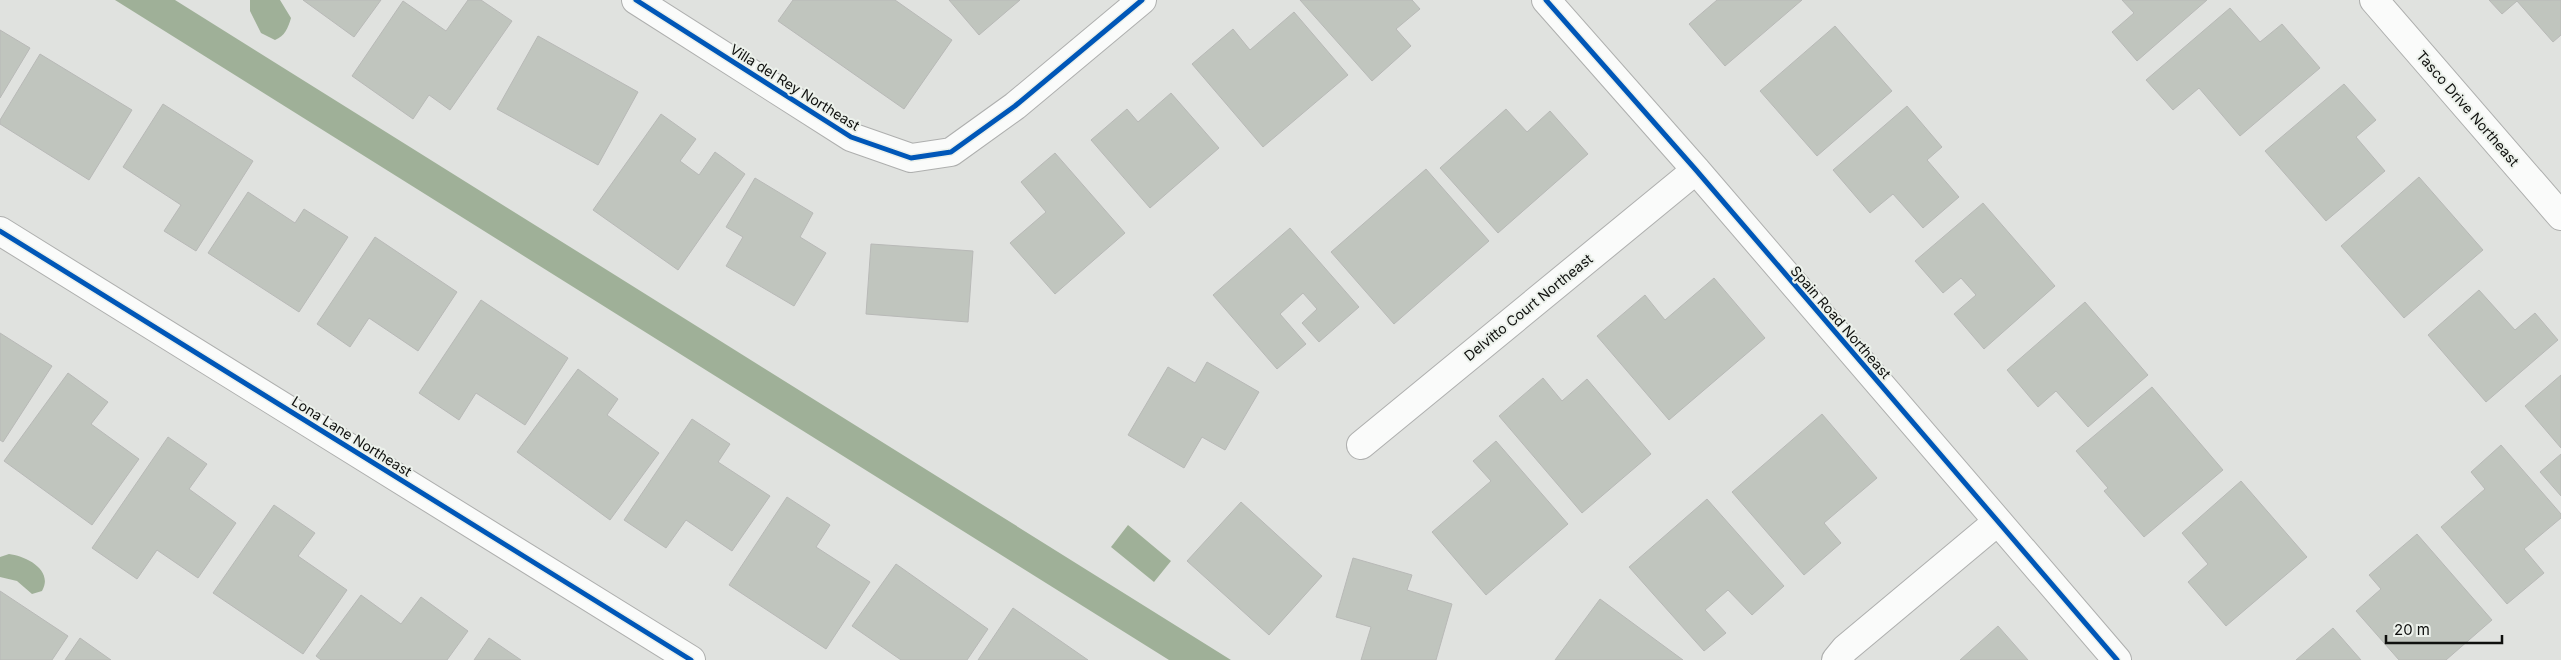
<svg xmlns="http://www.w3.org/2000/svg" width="2561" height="660" font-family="Inter,sans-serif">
  <rect width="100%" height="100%" fill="#e0e2df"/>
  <path fill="#9fb098" d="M115 0H175L1231 660H1169Z
    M250 0H280L291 18C288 28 285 36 275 40L261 33 250 11Z
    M1128 525 1171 561 1154 582 1111 547Z
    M9 554C26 556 54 570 42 591L32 594 17 581 0 577V557Z"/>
  <path fill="#c0c5be" stroke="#b8b9b7" d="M303 0H381L354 37Z
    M468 0H481L512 21 450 110 429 95 413 119 352 76 403 1 446 31Z
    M793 0H895L952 40 904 109 778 21Z
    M949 0H1020L979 35Z
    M1300 0H1412L1420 9 1396 29 1411 46 1372 81Z
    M1717 0H1802L1725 66 1689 24Z
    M2122 0H2207L2137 61 2112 32 2134 13Z
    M2489 0H2561V35L2553 42 2517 1 2502 14Z
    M2230 8 2260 42 2282 24 2320 68 2240 136 2199 88 2173 110 2146 80Z
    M1294 12 1348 75 1263 147 1192 64 1233 29 1250 50Z
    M1835 26 1892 91 1817 156 1760 91Z
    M0 30 30 48 0 98Z
    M538 36 638 92 598 165 497 109Z
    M40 54 132 110 89 180 0 124V120Z
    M2344 84 2376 120 2356 137 2385 171 2326 221 2265 151Z
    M1171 93 1219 148 1150 208 1091 140 1127 109 1138 122Z
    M163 104 253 161 196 251 164 231 181 205 123 167Z
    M1907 106 1942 147 1927 160 1959 197 1923 228 1893 194 1870 213 1833 170Z
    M1506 109 1527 132 1550 111 1588 154 1498 233 1440 168Z
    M661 114 696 139 680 161 699 175 715 152 745 174 678 270 593 210Z
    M1055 153 1125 233 1055 294 1010 243 1046 212 1021 182Z
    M1426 169 1489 241 1394 324 1331 252Z
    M2419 177 2483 250 2404 318 2341 246Z
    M755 178 813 213 800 237 826 253 794 306 726 266 743 237 726 227Z
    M248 192 295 223 304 209 348 237 299 312 208 253Z
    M1983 203 2055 286 1984 349 1954 314 1976 295 1961 278 1943 293 1915 261Z
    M1290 228 1359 307 1319 342 1302 323 1317 309 1303 293 1280 314 1306 344 1277 369 1213 295Z
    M375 237 457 292 418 351 369 318 350 347 317 324Z
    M871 244 973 251 968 322 866 314Z
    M1714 278 1765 338 1669 420 1597 336 1645 295 1665 320Z
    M2479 290 2515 330 2535 313 2558 340 2486 402 2428 335Z
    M481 300 568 358 525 425 476 393 459 420 419 393Z
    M2085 302 2148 375 2088 427 2056 391 2038 407 2007 370Z
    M0 333 52 366 3 442 0 440Z
    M1207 362 1259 392 1225 450 1202 437 1184 468 1128 435 1168 367 1195 383Z
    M578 369 618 399 607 415 659 453 610 520 517 452Z
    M68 373 108 402 91 424 139 459 92 525 4 461Z
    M2561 375V448L2525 406Z
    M1543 378 1562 401 1587 379 1651 454 1582 513 1499 416Z
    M2152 387 2223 470 2144 537 2104 491 2108 488 2076 451Z
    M1822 414 1877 478 1824 523 1841 543 1804 575 1732 492Z
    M692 419 730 444 718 462 770 496 732 551 686 520 666 548 624 520Z
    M168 437 207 464 189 489 236 523 198 578 157 550 137 579 92 548Z
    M1496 441 1568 524 1486 595 1432 532 1491 481 1473 461Z
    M2501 445 2561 514V518L2524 549 2544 573 2507 604 2441 527 2485 489 2471 472Z
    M2561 454V496L2540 472Z
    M2241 481 2307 557 2226 626 2188 582 2208 564 2182 533Z
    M787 497 830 525 816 547 870 582 826 649 729 585Z
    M1707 499 1784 586 1752 615 1728 590 1705 610 1726 633 1704 651 1629 567Z
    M1241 502 1322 576 1269 635 1187 561Z
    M274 505 315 533 298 556 347 590 303 654 213 593Z
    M2417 534 2492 620 2446 660H2399L2356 611 2381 589 2369 575Z
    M1353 558 1412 575 1407 590 1452 604 1436 660H1361L1371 627 1336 617Z
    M896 564 988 629 967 660H901L852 626Z
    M0 591 68 636 52 660H0Z
    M361 595 401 624 421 597 468 631 447 660H321L316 656Z
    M1600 599 1683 660H1555Z
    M1013 608 1088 660H978Z
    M1998 626 2028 660H1960Z
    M2333 628 2361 660H2296Z
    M80 638 111 660H65Z
    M489 638 521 660H474Z"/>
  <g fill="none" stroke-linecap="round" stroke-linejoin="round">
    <g stroke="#aeafae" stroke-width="30">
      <path id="minor" d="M636 0 851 137 911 158 951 152 1015 106 1142 0
        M1546 0 1696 170 2117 660
        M2374 0 2561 216
        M0 231 691 660
        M1361 445 1696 170
        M1836 660 1845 649 1997 522"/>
    </g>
    <use href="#minor" stroke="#fafbfa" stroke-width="28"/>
    <g stroke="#ecf1eb" stroke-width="8">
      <path id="cycleway" d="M636 0 851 137 911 158 951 152 1015 106 1142 0
        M1546 0 1696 170 2117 660
        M0 231 691 660"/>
    </g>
    <use href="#cycleway" stroke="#0057b8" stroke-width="5"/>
  </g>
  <g text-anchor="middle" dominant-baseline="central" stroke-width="4" stroke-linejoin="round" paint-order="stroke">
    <g font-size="14" fill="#0f100e" stroke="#ecf1eb">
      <text transform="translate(795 87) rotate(32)">Villa del Rey Northeast</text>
      <text transform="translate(2468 108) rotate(49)">Tasco Drive Northeast</text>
      <text transform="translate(1528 307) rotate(-39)">Delvitto Court Northeast</text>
      <text transform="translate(1841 322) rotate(49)">Spain Road Northeast</text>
      <text transform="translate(352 436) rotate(32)">Lona Lane Northeast</text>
    </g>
  </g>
  <path d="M2386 635v8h116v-8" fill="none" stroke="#0f100e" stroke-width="2.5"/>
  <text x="2394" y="635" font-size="15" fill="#0f100e" stroke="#ecf1eb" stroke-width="4" paint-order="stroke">20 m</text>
</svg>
